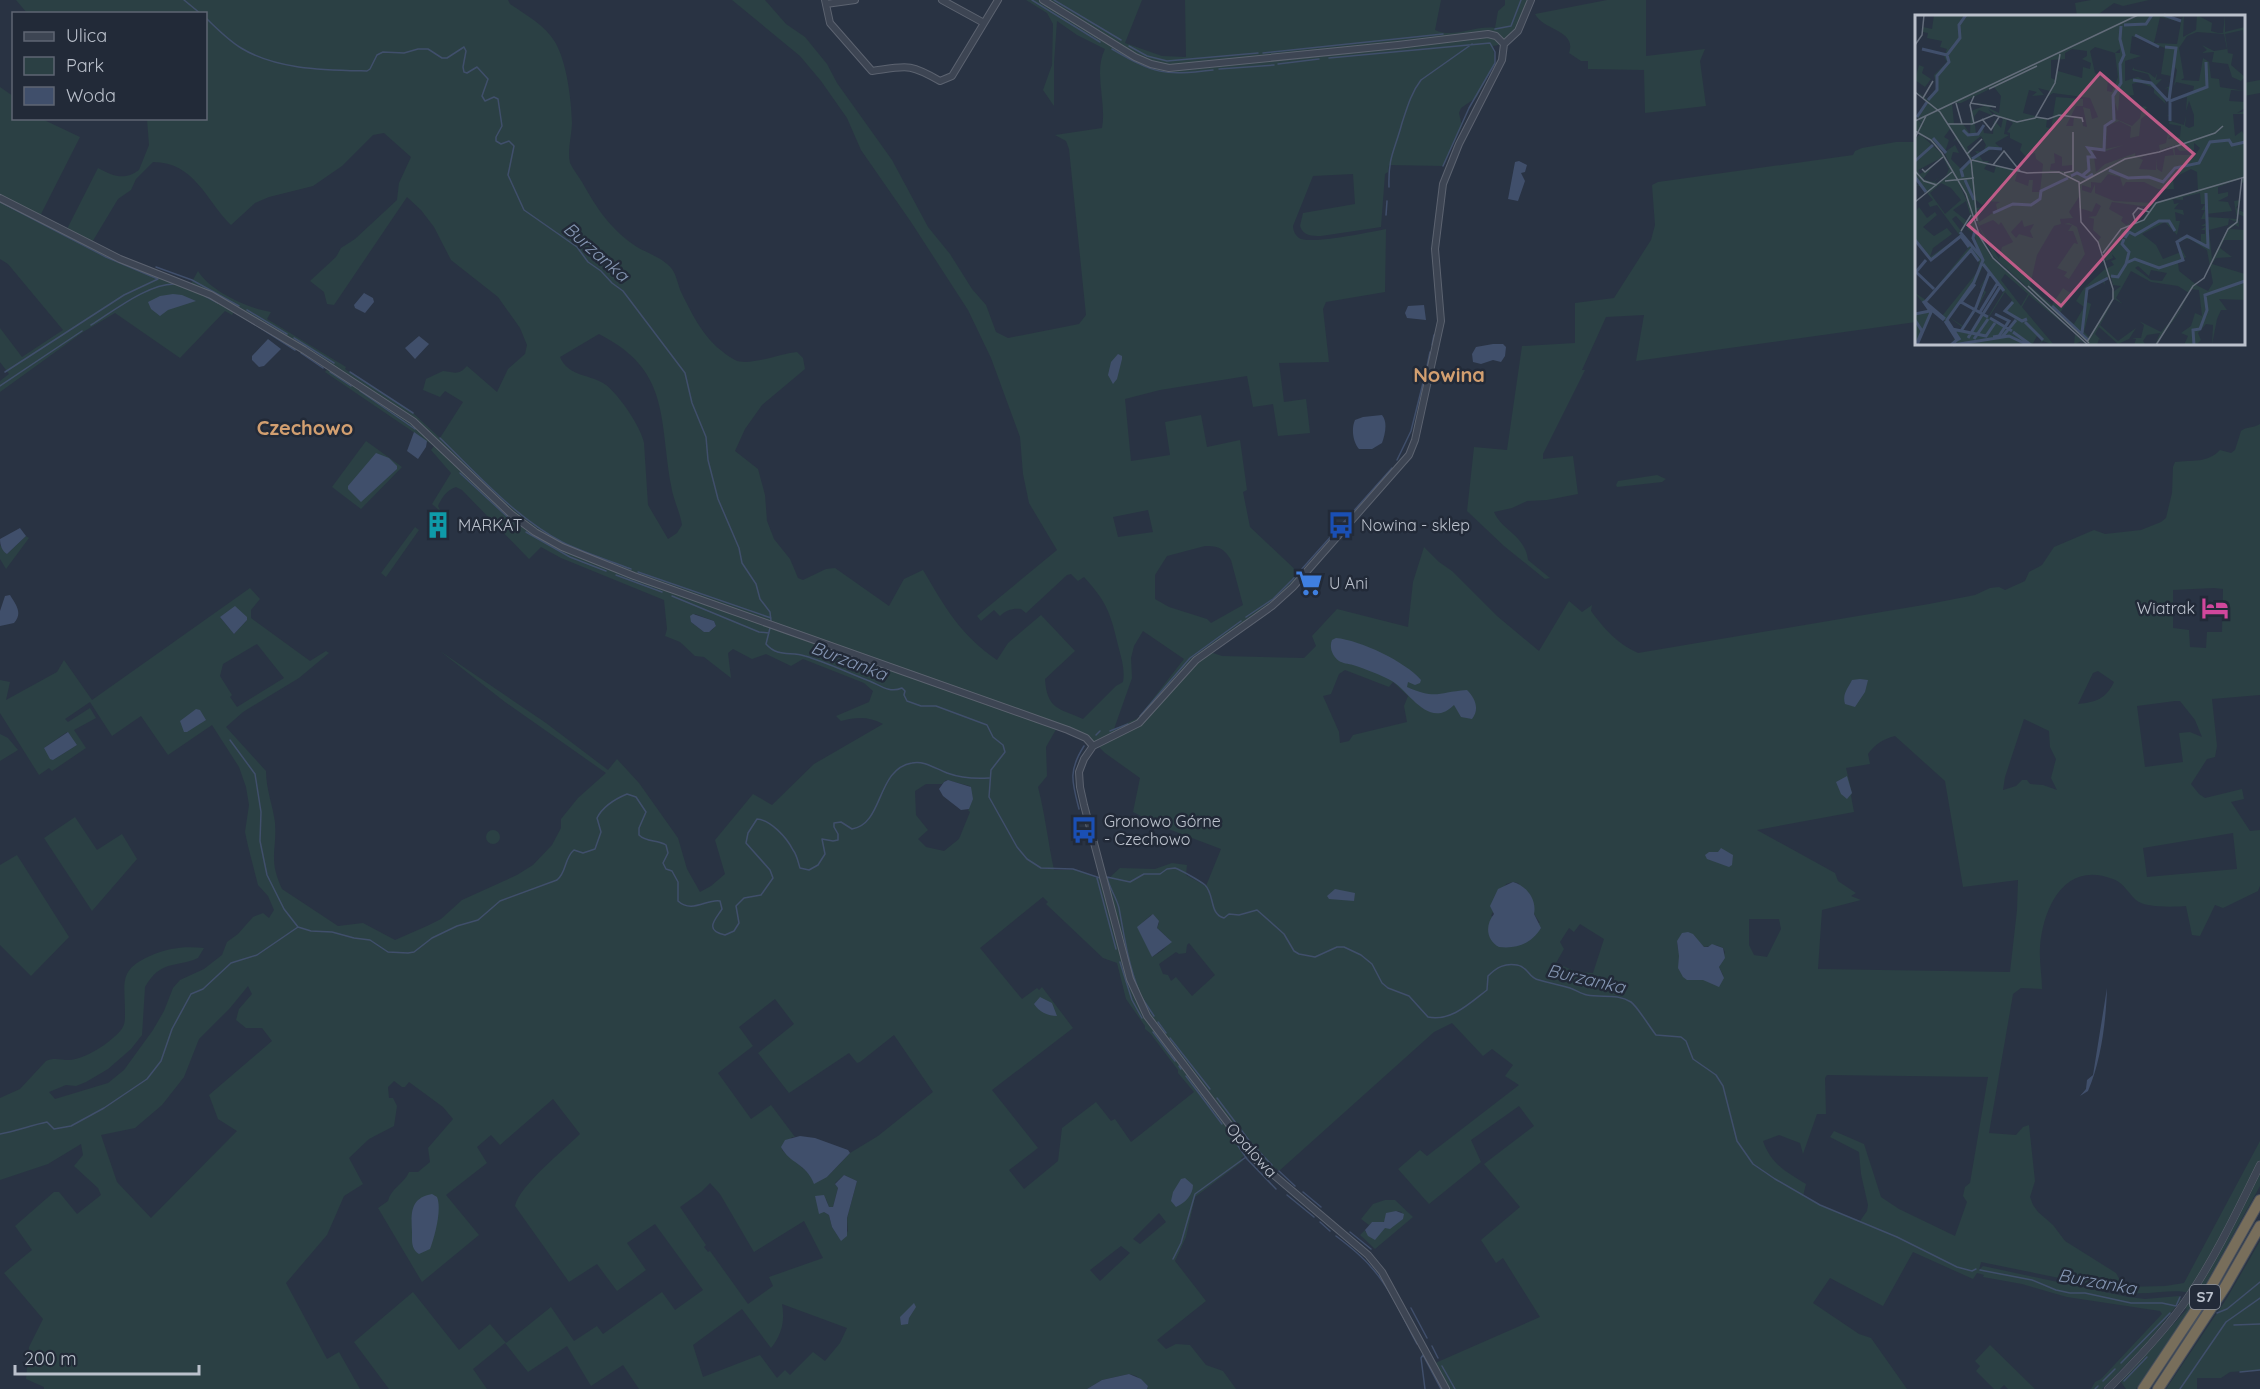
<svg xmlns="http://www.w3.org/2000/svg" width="2260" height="1389" viewBox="0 0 2260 1389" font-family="Quicksand,sans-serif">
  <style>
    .green { fill: #2b4044; fill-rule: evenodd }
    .water { fill: #404f6b }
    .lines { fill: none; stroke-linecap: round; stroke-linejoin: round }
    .stream { stroke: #404f6b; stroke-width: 1.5 }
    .minor-casing { stroke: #5c6370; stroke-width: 8 }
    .tertiary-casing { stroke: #5c6370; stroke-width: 8 }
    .motorway-casing { stroke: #48505d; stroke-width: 12 }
    .minor { stroke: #3d4553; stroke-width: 6 }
    .tertiary { stroke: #3d4553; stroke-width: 7 }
    .motorway { stroke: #786e5b; stroke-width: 10 }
    .labels { text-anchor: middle; stroke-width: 5; stroke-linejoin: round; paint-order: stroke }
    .shield { fill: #222a38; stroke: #8d94a0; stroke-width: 1.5 }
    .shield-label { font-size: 15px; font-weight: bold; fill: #bbc1cc }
    .poi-label { font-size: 16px; fill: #bbc1cc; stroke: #222a38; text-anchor: start }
    .street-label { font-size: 16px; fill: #bbc1cc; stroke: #222a38 }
    .water-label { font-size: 18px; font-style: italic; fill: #8495b2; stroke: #222a38 }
    .quarter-label { font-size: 20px; font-weight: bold; fill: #d29f70; stroke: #222a38 }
    .inset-river { fill: none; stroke: #404f6b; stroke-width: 3 }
    .inset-road { fill: none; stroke: #636c7a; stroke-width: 1.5 }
    .view { fill: #bf5c88; fill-opacity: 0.15; stroke: #bf5c88; stroke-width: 3 }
    .inset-edge { fill: none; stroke: #bbc1cc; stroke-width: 3 }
  </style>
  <rect width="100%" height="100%" fill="#293343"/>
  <path class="green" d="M16,0h492l2,4c16,11 35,21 45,38 12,21 16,56 17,80 0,12 -5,29 -2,41 3,6 8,13 12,19 15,27 29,48 55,65 12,7 26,11 35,22 5,7 6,17 10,25 14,28 25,50 53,66 14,7 47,-7 62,-8l6,6 2,11 -43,36 -17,24 -10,22 23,18 7,26 2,26 7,18 16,20 8,19 5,2 23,-11 9,-1 54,38 15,-27 19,-9c22,37 37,65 74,90l11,-17 33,-28 34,36 -30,28c2,30 13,29 38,40l33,-33 7,-4c2,-11 -1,-22 -4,-33 -8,-34 -11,-46 -35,-72l-6,4 -7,-7 -4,1 -41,38 -5,-4c-8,-1 -15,1 -21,7l-6,-6 -13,11 -4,-5 80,-66 -28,-47 -6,-29 -3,-37 -29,-79 -23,-48 -57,-88 -50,-72 -14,-32 -26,-37 -21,-25 -68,-56h33l21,24 19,13 22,27 10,19 55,77 36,67 22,27 22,35 14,16 10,27 12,6 71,-14 7,-9 -17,-166 -3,-8 -11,-6 47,-7c5,-26 -9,-55 3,-79l-28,-14 -20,-14 -3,42v43l-11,-16 9,-25 1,-41 -6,-11 -21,-13h116l-17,43 37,13 24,1 -1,-57h256l-6,30c19,9 40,-5 60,-2l3,-17 7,-6v-5h26c-8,19 -15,42 -38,46l2,17 -18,34 -16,11 -2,5 3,13 -19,40 -54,-1 -1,7 -3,2 -4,53 -60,9c-9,0 -18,0 -21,-10l3,-13 52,-9 -2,-30 -40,2 -20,50c0,4 2,9 6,12 10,7 72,-6 87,-9l-1,63 -59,10 -3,7 6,53 -50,1 5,39 22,-3 4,34 -32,3 -5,-32 -20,3 -6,-31 -87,14 -35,9 6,62 39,-6 -5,-33 36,-7 6,32 33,-7 7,50 -4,2 7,35 53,50 -15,15 -78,60 12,4 82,2 12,-12 -4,-10 25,-27 71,18 5,-45 11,-35 15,15 13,9 45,45 42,35 30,-50 13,11 10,-7 -1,6c12,17 28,34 47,42l291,-49 46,-9 15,-7 9,-1 6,3 20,-9 4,-9 13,-7 12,-18 40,-17 11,4 36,-4 20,-8 5,-4 6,-25 1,-26 2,-5c17,-2 33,1 45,-12l11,3 4,-3 6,-19c6,-5 11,-2 19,-7v271l-48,4 5,47 -2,11 -8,2 -16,25 8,10 6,4 37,-9 2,10 -13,3 19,29 10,-1v56l-2,5 -35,17 -8,-3 -15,31 -8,-1 -6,-29c-11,1 -42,2 -50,-6 -8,-7 -12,-17 -23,-21 -48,-19 -70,28 -73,68 -1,15 2,28 2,42l-21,-1 -8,6 -24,139 27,2 7,-8 6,-2 6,56 -5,16 3,8 5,7 15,13 12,16 51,32 8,14 41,-1 19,-3 76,-142v45l-57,103 -67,100h-10l-5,-7 66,-73 -6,-2 9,-14c-15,-5 -40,2 -57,0l-152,-31 -2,8 4,-4 145,31 17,2 34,-3 2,4 -34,43 -45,46h-11l4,-7 6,-3 61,-65 -2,-3 -93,-14 -45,-13 -39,-7 1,-2 -7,-2 -4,6 -60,-27 -30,54 -53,-28 -17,25 46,31 12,4 36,51h-461l-13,-25 107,-47 -37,-59 -7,5 -15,-23 39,-33 -36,-43 50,-38 -15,-20 -48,34 10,22 -52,42 -31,-35 22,-19 7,6 92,-71 -14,-9 8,-11 -21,-16 -9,7 -31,-33 -18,9 -155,139 -3,-3 -5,6 -21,-22 -9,6 2,3 -48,36 -9,40 -11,24 31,40 -49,39 9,9 10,-5 14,1 16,20 17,6 13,18h-89l1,-3 -12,-10 -7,-2 -27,6 -15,9h-448l-16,-24 -32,21 -24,-40 -39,26 -23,-29 -32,26 14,20h-98l-35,-47 59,-50 46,58 31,-26 16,19 45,-36 23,34 23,-15 6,8 59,-42 13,18 28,-20 -48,-66 -28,19 19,27 -29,21 -20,-27 -28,18 -54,-76c4,-20 49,-56 65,-72l-27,-35 -53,46 -9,-10 -14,12 10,16 -41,32 33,40 -57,47 -44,-74 10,-7c3,-13 16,-17 21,-29h9l12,-10 -2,-14 25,-29 -10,-12 -34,-25 -4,5h-3l-8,-6 -6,6 1,11h4l4,8 -3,20 -25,13 -20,19 14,26 -19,12 -17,39 -41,48 41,76 12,-7 21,37h-316v-2l-18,-8 3,-32 14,-28 -39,-46 28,-23 -17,-24 39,-34h5l18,22 24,-19 -3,-7 -24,-22 9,-11 -2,-11 -33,20 -48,16v-82l20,-9 26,-28c8,-4 15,-1 23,-1 17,-1 41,-17 52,-30 4,-5 4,-10 4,-17 0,-30 -7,-43 25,-57 18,-8 34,-10 54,-8l-6,10c-22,10 -37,1 -53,29l-3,48 -11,14 -23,20 -22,13 -10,4 -10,-1 -17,7 6,7 53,-16 16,-13 29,-40 11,-19 9,-23 7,-8 24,-11 18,-14 5,-13 11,-8 15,-17 10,-4 6,5 5,-8 -6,-14 -10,-11 -10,-39 -3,-14 4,-27 -3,-18 -7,-20 -27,-42 -44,30 -27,-39 -29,20 -22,-34 -25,17 3,3 22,-14 6,10 -22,12 12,18 -34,23 -3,-3 -10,7 -39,-62v-33l10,2 -4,18 51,-28 7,-12 28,40 158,-112 10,11 -9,11v8l59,43 16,-10 3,2 -30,25 -56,34 -17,15 40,44c0,19 7,34 9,52 2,28 -7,36 7,66l56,37 25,-3 32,17 32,-14 14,-7 21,-19 55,-25 16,-10 19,-20 9,-17v-9l17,-21 28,-25 -101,-71 -65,-51 106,72 62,47 9,-11 22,24 39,55 9,31 13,23 11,-6 14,-12 -10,-34 38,-46 19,11 42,-41 69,-40c-14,-8 -27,-7 -42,-3l-5,-5 33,-14 4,-11 -9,-8 -61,-24 -12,7 -25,-12 -14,5 -19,-10 -5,4 3,25 -27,-21 -9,-1 -15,-14 -15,-6 2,-7 -3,-29 -103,-42 -20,-11 -12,12 -67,-69 -6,-3c-9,3 -14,10 -18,19l3,6 -9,-8 19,-31 -20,-23 3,-4 -109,-74 5,-6 -94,-57 -4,6 -7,-4 -45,47 -65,-45 -32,19 -83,60v-11l9,-7 -9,-12v-34l22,29 41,-27 -55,-66 -8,-5v-172l13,9 1,22 28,1 38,18 -41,81 27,13 32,-63c15,8 26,13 41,2l10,-25 -2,-26 59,-1v-104l-179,-1zM384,133l27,24 -12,26 -2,17 -42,39 -14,9 -5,9 -26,24 14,11 3,12 7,1 73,-108 14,13 13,17 17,33 47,37 22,31 7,17 -2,9 -17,15 -11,23 -30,-26c-9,10 -12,6 -24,5l-17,8 -3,11 17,7 5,-6 18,11 -23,36 -27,-25 -68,-44 1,-2 -79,-48 4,-7c-22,-3 -61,-21 -73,-41l-8,14 -99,-41 27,-45 13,-9 5,-11 17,-17c42,0 54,40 78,63l24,-22 14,-6 44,-11 29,-20 31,-31zM599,334c71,36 60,83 72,151 2,14 9,27 11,40l-5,8 -9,6 -20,-34 -4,-62c-3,-16 -25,-48 -38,-58 -15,-11 -38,-8 -46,-28zM1148,510l5,22 -35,5 -5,-20zM1205,546c13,0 19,2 26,14l12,45 -32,18 -4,-4 -38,-12 -14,-8v-24l12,-19zM2214,588l9,1 -1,43h-15l-1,16 -16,-1 -1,-17 -16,-2v-38zM695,614l19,7 2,5 -4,4 -8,2 -13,-10zM220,617l27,3 -13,14zM1143,631l41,28 -46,59 -24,11 18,-51 -1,-20 3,-12zM257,644l27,34 -47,29 -7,-10 2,-2 -12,-19 3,-12zM1345,670l44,17 4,-5 15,14 -4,10 3,16 -54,13 -4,6 -9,2 -1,-11 -16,-36 8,-2 8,-20zM2098,671l16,11c-8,17 -18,20 -36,22l15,-31zM2175,701h5l15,19 7,17 -12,-5 -11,1 4,29 -38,5 -8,-61zM2024,719l25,12 1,16 6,12 -5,19 6,12 -14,-5 -13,-1 -3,-4h-5l-6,6 -13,4 2,-13zM1058,726l39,19 8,8 35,25 -7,34 30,15 58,22 -15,37 -20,-11 1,-10 -15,-2 -17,6 -35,-1 -11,10h-12l-21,-8h-22c-6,-28 -9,-56 -16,-83l9,-11 -1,-29zM67,732l10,13 -24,15 -9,-12zM1895,736l50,45 18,106 55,-7 -1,30 -7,62 -192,-3 4,-59 39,-10 -10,-4 5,-3 -18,-12 -3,-8 -78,-43 97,-18 -3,-16 1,-3 -6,-25 24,-4 -2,-10c7,-10 15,-15 27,-18zM946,780l24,6 -1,23 -1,1 2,2 -11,27 -15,12 -18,-4 -8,-8 10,-9 -12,-15 -1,-24 11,-7h16zM2233,833l4,36 -90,8 -4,-29zM1513,882l5,1 16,23v8l6,9 -49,-7 15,-32zM1043,897l5,5 -2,2 57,54 14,5 9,36 19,27v3l5,4 28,37v3l16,19 -63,50 -16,-23 -4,2 -15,-19 -34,26 -4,33 -34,28 -15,-19 29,-22 -46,-58 81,-62 -31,-41 -3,3 -2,-2 -15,11 -42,-51zM1151,915l8,8 -2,5 14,13 -8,9 -11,7 -10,-34zM1749,919h30l2,10 -14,28 -13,-2 -5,-10zM1580,924l24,15 -11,34 -16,-1 -21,-9 8,-14 -4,-7 9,-14 5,4zM1695,938l9,9 12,-2 7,3 2,4 -6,15 4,8 -4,11c-19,-5 -42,-24 -42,-45zM1189,943l26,32 -23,21 -16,-19 -5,4 -3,-6 -5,-1 -4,-10 17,-12 3,2 7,-1 1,-8zM248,986l4,8 -13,15 -3,11 10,8h16l10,13 -63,54 9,24 19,12 -86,87 -34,-36 -16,-47 34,-7 27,-23 22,-28 15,-38 31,-31zM775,999l19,25 -36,29 31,40 60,-40 8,10 3,-1 34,-27 39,57 -55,44 -28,17 -23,24 -16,-2 -29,-25 10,-13h3l-24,-32 -20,14 -33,-46 35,-27 -14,-19zM1827,1075l161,2 -18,106 -5,4 -2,9 4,6 -12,34 -56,-27 -18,-12 -17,-53 -30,-13 -4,6 29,15 2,22 7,31 -1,6 -7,10 -40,-16 -17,-9 3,-12c-20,-12 -35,-20 -43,-43l16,-6 21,8 3,11 14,-40h9l-1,-36zM844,1175l13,6 -10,37 1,13 -7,9 -9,-13 -3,-12 -5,-3 2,-13 3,8h4l5,-19 -3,-5zM710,1183l10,11 34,58 50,-31 19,37 -54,19 4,9 -25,18 -38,-53 -2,1 -4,-5 2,-2 -26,-38 21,-15zM1159,1213l7,9 -26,22 -7,-5zM1121,1246l9,7 -30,28 -10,-11zM782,1304l65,24 -7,15 -15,18 -12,-9 -23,23 -5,-5 -8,8 -17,-23 -57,22 -10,-32 49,-36 29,39c11,-14 14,-27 11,-44z
    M1607,0h39v56l59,-7 -5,12 6,45 -61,7 -1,-43 -56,-1v-8h-7l-12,-8c8,-23 -25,-22 -34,-39z
    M2091,0h58l-26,6 -9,-3 -18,13h-19l-2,-13z
    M2260,80v13l-16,3v-13z
    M1896,142h20v180l-280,39 8,-46 -38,2 -24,53h3l-42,84v5l30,-3 5,38 -31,6 -20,1 -15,7 -18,4c8,19 31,23 34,48l22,18 -5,1 -41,-33 -37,-35 7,-64 33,3 15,-104 53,-3v-40l39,-5 37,-58 4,-15 -3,-40 6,-3 36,-5 159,-22 2,-4 7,-3z
    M366,441l36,26 -41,42 -29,-22z
    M1657,475l9,4 -4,3 -45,5 -1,-2 2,-4z
    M415,527l4,3 -33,47 -5,-4z
    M26,536l3,2 -23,31 -6,-10v-14l7,9z
    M0,734l8,4 10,12 -18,11z
    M75,817l22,33 25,-16 15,25 -45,52 -48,-73z
    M486 837a7 7 0 1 1 14 0a7 7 0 1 1-14 0Z
    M17,855l52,82 -38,39 -31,-31v-80z
    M1385,1200h10l18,17 -38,32 -15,-14 5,-5v2l18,-3 19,-17 -6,-1 -11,6 1,3 -4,3 -10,-1 -3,3 -8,-6 12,-15z
    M2260,1241v129l-30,2 -9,6h-24v11h-31l61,-91z
    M1990,1345l45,44h-27l-4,-4 -4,4h-6l-18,-18 4,-5 -5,-5z"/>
  <path class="water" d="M1519,161l8,4 -2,7 -4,1 4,8 -7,20 -10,-2 7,-37z
    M364,293l9,5 1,4 -9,11 -10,-5 -1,-3z
    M173,294l9,1 14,6 -28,9 -8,6 -9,-7 -3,-7 12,-6z
    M1424,305l2,15 -19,-2 -2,-5 3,-7z
    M419,336l10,8 -14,15 -10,-11z
    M268,339l13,10 -17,17 -5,1 -7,-7v-4z
    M1493,344h10l3,3 -1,9 -4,6 -8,-2 -12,4 -8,-2 -1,-8 4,-7z
    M1118,354l4,2v3l-5,20 -4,5 -5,-9 3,-13z
    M1382,415c6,7 3,20 0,28l-10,6h-13c-6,-7 -8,-20 -4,-29l8,-3z
    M414,432l13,9 -1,6 -8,12 -11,-8z
    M376,453l13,5 8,8v3l-36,33 -13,-13v-3z
    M20,528l6,8 -19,18c-5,-3 -7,-9 -7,-15z
    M10,595c6,10 13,18 4,28l-14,3v-15l5,-15z
    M235,606l12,11v3l-13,14 -14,-17z
    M693,614l21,7 2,5 -7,6h-5l-13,-10 -1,-6z
    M1336,638c24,2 70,24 85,42l-1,3 -5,2 -7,-3 -1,5c30,13 31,5 60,3 8,8 13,19 5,29l-11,-2 -7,-12c-25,25 -44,-13 -62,-24 -11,-6 -27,-12 -39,-16 -4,-1 -11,-2 -14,-4 -7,-5 -10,-14 -7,-21z
    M1860,679l8,1 -3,12 -10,15 -10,-3c-3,-10 3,-16 7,-24z
    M196,709l4,1 6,10 -19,12h-3l-4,-11z
    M68,732l9,13 -24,15 -3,-1 -6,-11z
    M1847,776l5,17 -5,6 -6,-5 -5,-12z
    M948,780l23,7 2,12 -4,10 -8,1 -18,-14 -4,-7 5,-7z
    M1721,848l12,7 -1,10 -3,2 -22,-8 -2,-4 4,-3h9z
    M1513,882c14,4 24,18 21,32l7,14c-10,16 -24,21 -42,19 -13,-7 -14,-22 -5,-33l-4,-8 8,-17z
    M1335,889l20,4 -1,8 -25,-2 -2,-3z
    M1153,914l6,7 -2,7 15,14 -20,15 -15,-30z
    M1688,932l5,2 11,13h4l4,-3 11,4 2,10 -6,9 5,11 -5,9 -16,-7h-16l-4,-3 -5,-9 1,-12 -2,-15 5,-8z
    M2107,988c-1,34 -6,73 -19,103l-8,5 6,-7 1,-9 6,-5z
    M1040,997l12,6 5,13c-9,0 -18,-4 -23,-12z
    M800,1136l15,2 33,12 2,3 -23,24 -13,7c-8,-21 -24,-20 -33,-37l4,-7z
    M844,1175l13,6 -10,37v18l-6,5 -9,-14 -3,-12 -5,-3 -5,2 -4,-18 9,-1 5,12h4l5,-19 -3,-4z
    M1185,1178l8,7c0,10 -8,18 -17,22l-5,-6 2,-9 8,-13z
    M432,1194l5,3c5,12 -2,39 -7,52l-11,5c-8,-5 -7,-13 -7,-22 -1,-19 -2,-34 20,-38z
    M1396,1211l8,3 -1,5 -13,10 -5,-1 -10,12 -7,-4 -3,-6 7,-8h12l2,-9z
    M914,1303l2,4 -7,11 -1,6 -7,1 -1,-8z
    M1129,1374l12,5 7,7 -1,3h-60l15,-9z"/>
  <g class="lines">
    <path class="stream" d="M184,0l17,14
      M1032,0l68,42
      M1054,0l67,40
      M206,18c11,11 22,22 35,30 36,22 84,22 126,23l3,-2 7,-14 6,-3 21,1 14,-4h10l14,9h5l17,-11 2,4 -3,16 1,5 3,1 10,-6 11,12 -6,17 3,5 9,-4 4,2 4,27 -6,11v4l5,3 8,-3 5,5 -6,29 16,35 53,37 11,15 13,9 11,12 11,8 62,82 7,30 14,34 2,23 10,39 21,49 3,15 14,21 4,15 10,13 1,9
      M1495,29l16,-3 10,-26
      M1129,46l18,10 20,5 91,-8
      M1112,49c43,25 51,27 101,21
      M1263,53l180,-19
      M1329,58l161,-15 5,9v11l-26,45 -26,58
      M1278,64l41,-5
      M1219,69l55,-4
      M1389,187c-1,-31 6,-37 13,-64 5,-15 9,-30 19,-43l51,-36
      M0,202l106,55 52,22
      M1386,215l1,-14
      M156,267l36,13 47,26
      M205,296l13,7
      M247,310l40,24
      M243,317l52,33
      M91,325c21,-13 59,-43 85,-41
      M294,338l40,25
      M1432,345l2,-10
      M301,353l22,15
      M1426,371l4,-19
      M5,372l119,-77 34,-16
      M330,372l21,14
      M350,372l63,41
      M0,386l82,-55
      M360,391l55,38
      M440,438c38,37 75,79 122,104 22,11 46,18 69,27
      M1397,460l14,-29 13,-52
      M460,473l53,49
      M526,532l44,25 36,14
      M638,572l133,46
      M616,575l46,17
      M672,596l87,36 10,1
      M1246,617l27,-18 19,-19 100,-112
      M770,628l-4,16c12,14 25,7 39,12 21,6 41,16 62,24 12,4 21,14 35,8l3,3 -1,4 3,6 14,5h15l51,19 6,12 10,8 2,7 -14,18 -2,27 28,50 10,12 14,9 32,1 27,9
      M1140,716l50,-58 51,-37
      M1110,731l18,-7
      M1096,735l4,-4
      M230,740l25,34 6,38 -1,29 7,34 17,34 14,18
      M1079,809c-7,-27 -11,-38 5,-63
      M1097,878l19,71
      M1120,962l12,38 10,18
      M1139,991c-11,-27 -15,-56 -20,-83 -3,-12 -10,-20 -12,-31l23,5 14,-8h16l7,-5 8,-1c6,2 25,13 30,17 10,10 4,29 19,33l5,-4 10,1 18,-5 27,24 10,17 5,3 16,3 22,-10h7l17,8 11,9 10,19 6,5 21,8 19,21c23,5 42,-14 59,-27l1,-14c9,-9 17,-13 29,-11 12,2 11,13 22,15 10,3 21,5 31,8 6,2 11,6 17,7 15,3 30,-2 44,7 6,4 20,27 25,33l25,2 5,4 7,18 23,16 7,11 14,55 16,23 22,15 45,26 77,32 60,30 15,4 4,-2
      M1142,998l12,18
      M1158,1022l8,11
      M1153,1032l22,29
      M1170,1038l40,51
      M1179,1066l2,3
      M1186,1076l36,48
      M1217,1098l34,45 21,22
      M1228,1131l19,28 29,30
      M0,1134c16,-3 32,-9 47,-12l7,7 17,-3 33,-18 43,-29 14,-18 11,-32 19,-35 12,-5 28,-26 26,-8 41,-28 13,4 21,1 22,6 16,2 18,12 20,1 6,-1 18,-14 25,-12 21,-6 22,-19 57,-21c10,-8 7,-22 17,-30l9,3 12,-4 6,-17 -4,-14c6,-12 18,-19 30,-24l9,3 10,15 -7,16v7c8,8 18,4 27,10l2,8 -5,10 3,6 6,2 6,11v19c14,13 30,-3 42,0l2,8c-6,10 -19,21 3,26l9,-4 5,-8 -3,-17 8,-8 17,-3 12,-17 -3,-8 -24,-27 2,-10 9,-14c14,1 30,19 36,31 4,5 5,12 7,18l9,2 9,-5 7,-11 -3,-15 11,2 5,-1v-6l-4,-7v-4l7,-1 11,7c32,-5 24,-60 60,-66 12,-3 24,6 35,10 14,5 27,6 42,5
      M1279,1171l16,15
      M1303,1192l18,15
      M1287,1195l27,22
      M1320,1222l10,9
      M1350,1232l21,17
      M1336,1236c12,9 25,19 35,31 20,22 32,51 46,77
      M1173,1259l8,-16 14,-49 51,-37
      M1980,1270l52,10 24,10 14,3h15l46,10h31l14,3 4,-9
      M1411,1308l16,30
      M2217,1313l10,-4 33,-27
      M2234,1325l26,-1
      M1432,1346l6,12
      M1423,1355l18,34
      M1423,1355l-2,3 4,31
      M2121,1363l49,-50
      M1442,1366l13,23
      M2240,1372l20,-2
      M2103,1381l12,-12
      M2124,1381l23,-24
      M2095,1389l3,-3
      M2180,1389l46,-67 34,-24"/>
    <defs>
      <path id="minor" d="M825,0l5,23 42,48c35,-5 37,-8 68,10l12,-5 46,-76
        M942,0l42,23
        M1043,0l92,57 16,7 18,4 229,-23 90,-11 8,2 8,8 -2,16 -43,84 -16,40 -8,65 6,72 -26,119 -6,15 -116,132 -21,19 -76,54 -57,63 -46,23 -9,13 -5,13 1,15 4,18 46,174 17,37 109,144 112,95 14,17 64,117
        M826,4l29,-4
        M1504,44l14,-13 13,-31
        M0,198l120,61 91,36 93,55 109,71 98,93 24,18 27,15 72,29 434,154 18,8 7,8"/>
      <path id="tertiary" d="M2108,1389c26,-26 52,-53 74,-83 29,-40 56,-96 78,-141"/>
      <path id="motorway" d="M2143,1389l68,-102 49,-87
        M2158,1389l67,-102 35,-61"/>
    </defs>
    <use href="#minor" class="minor-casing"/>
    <use href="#tertiary" class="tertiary-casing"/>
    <use href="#motorway" class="motorway-casing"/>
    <use href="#minor" class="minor"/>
    <use href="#tertiary" class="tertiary"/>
    <use href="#motorway" class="motorway"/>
  </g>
  <defs>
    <symbol id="building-bare" viewBox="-9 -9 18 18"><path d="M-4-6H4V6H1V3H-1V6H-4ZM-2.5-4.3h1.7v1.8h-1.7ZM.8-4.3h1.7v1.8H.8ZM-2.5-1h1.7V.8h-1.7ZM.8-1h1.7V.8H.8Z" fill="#0f9aa8" stroke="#222a38" stroke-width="2.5" paint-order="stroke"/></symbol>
    <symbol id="bus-bare" viewBox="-9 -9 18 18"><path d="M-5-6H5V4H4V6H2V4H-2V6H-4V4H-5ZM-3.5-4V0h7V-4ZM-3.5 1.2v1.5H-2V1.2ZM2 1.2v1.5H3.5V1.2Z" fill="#1a4fb4" stroke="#222a38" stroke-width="2.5" paint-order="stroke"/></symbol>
    <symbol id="supermarket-bare" viewBox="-9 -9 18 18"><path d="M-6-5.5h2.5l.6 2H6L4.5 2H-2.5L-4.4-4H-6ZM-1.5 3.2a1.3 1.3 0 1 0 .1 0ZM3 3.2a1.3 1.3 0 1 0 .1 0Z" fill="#3f7fe0" stroke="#222a38" stroke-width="2.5" paint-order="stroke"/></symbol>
    <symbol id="hotel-bare" viewBox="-9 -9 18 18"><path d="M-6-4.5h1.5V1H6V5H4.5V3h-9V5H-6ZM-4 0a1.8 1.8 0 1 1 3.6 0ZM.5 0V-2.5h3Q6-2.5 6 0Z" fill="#d1479c" stroke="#222a38" stroke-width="2.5" paint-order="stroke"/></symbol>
  </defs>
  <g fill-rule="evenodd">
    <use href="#building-bare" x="419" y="506" width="38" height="38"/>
    <use href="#bus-bare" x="1322" y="506" width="38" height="38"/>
    <use href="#supermarket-bare" x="1290" y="564" width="38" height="38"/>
    <use href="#hotel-bare" x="2196" y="589" width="38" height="38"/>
    <use href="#bus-bare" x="1065" y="811" width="38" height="38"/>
  </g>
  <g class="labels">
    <rect class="shield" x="2190" y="1285" width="30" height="24" rx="4.5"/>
    <g class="shield-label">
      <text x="2205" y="1302">S7</text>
    </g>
    <g class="poi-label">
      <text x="458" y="531">MARKAT</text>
      <text x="1361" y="531">Nowina - sklep</text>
      <text x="1329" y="589">U Ani</text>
      <text x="2195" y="614" text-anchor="end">Wiatrak</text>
      <text x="1104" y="827">Gronowo Górne<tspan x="1104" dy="18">- Czechowo</tspan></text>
    </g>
    <g class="street-label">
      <text transform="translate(1252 1150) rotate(48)" y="6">Opalowa</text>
    </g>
    <g class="water-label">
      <text transform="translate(596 252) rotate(41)" y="6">Burzanka</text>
      <text transform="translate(849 661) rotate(21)" y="6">Burzanka</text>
      <text transform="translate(1586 979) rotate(13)" y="6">Burzanka</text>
      <text transform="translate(2097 1282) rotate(10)" y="6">Burzanka</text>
    </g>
    <g class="quarter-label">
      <text x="1449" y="382">Nowina</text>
      <text x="305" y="435">Czechowo</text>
    </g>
  </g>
  <g transform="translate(1915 15)">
    <rect width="330" height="330" fill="#293343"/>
    <path d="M19,0h233l14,6 3,-6 -1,22 13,-7 1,-15 15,8 -1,8 7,2h5l2,-18v17l20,-5v16l-2,-13 -18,4 3,19 5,1 -2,11 14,12 -4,4 -9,-4 -4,-13 -16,-2 2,-10 -12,1 5,-3 -5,-5 12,6 13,-2 -3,-15 -27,-2 -10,4 -8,12 5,30 -3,2 18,1 4,-23 6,4 2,16 8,1 1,8 25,4 -14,-1 -2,11 16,1v6l-8,5 8,-2v3h-12l2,22 7,-5 3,5v46l-3,1v-5l-24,9v7l10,-2v4l-10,5 10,1 4,9 -26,3 2,3 29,2 -3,-18 7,-1 -5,8 9,2 -8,-1 8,4v4l-7,-3 1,13 -4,-2 -5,4 15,1v10h-21l-4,8 12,9 -16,1 -4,6 33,10v26l-26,-1 8,11h-6l-4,9 -5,26 1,-20 -7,-1 -8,9 3,7 -5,5h-12l4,-9 -7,-3 10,-7 4,-13 7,3 -3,-26 -8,-1 -12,24 -24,32 5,-12 -13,2 -4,6 3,4h-12l2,-6 -4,-1h9l3,-13 -5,-4 22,11 17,-19 11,-20 -11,-7 -27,-4 -20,-11 -15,27 7,6 -9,-5 -14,26 18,16 18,-13 -7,11 -11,5 -19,-17 -4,7 11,11 -7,-6 -2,6h-7l-97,-89 -49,-104 -29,-22v-13l10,10 -9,-11 11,-15 -12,-11 12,9 10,-11 -3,-13 13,-13 -3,-6 3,-7 -7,-2 2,-6 -15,-3 1,-5 -5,-1v-5l9,2zM245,2l21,5 -4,22 -23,-1zM217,21l33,12 -4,26 10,2 -1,10 -6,3 4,-1v12l-13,-14 7,-7 -6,1 1,-7 -2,5 -6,-5 -15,-4v-2l-2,3 16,4 6,12 -16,-9 -13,4v-20l16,-5 -11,-3zM180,32l20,6 5,-4v4h-5l3,24 -6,15 -5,-1 1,-11 -13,-7 -5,-22zM157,34l15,2v5l-5,3 9,4 -1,6 -7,-2 -1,11 -24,-7v-7l-3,16 -4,-2v-18l14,-1v-6zM259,51l3,4 -3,16 2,-4 18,4 -1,6 -23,9zM224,67l15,6v5l12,11 -3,-8 6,6 1,13 -4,1h4l-1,8 12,2 -1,11 -12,2 5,-6h-5l1,-6 -3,16 -7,2 1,6 -24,6 -1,-4 -2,1 -28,10 -9,8 -3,-23 13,2 18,-6 -18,4 1,-23 12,-5 12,6 -1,11 9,-2 2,-17 8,-6 -5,-1 3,-5 -4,-1 -3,12 -8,8 -16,-7 -1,-16 3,9 2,-23 6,7 8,-1 -2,-11zM79,72l7,9 -2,17 -10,-5 6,-2 -17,-3 6,3 -13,5 -1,23 -7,-10h-9l-2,-21h9zM123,73l12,3 -3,6 6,-4 37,5 8,19 -6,2 -2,-10 -7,-2 4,20 -4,-1 -1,-8 -8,-1 -1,9h-7l10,-20h7v-7l-27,-2 -5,32 -5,-2 1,-8 -24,-6 6,-23 8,2 -5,4 12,-1zM272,82l-1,14 3,-10 5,14v11l-5,2 -4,-2 1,-11 -2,10 -14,-4v-20zM73,94l15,10 -2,9 -7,-8 -1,14 -9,-1 -1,-5 -7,6 -2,-17 5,-7 15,6zM92,104l6,4 -6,9 3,1v5l12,6 -2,6 5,6 10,-3 1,6 7,5 -3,28h-8l1,-12h-4l-1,6 -13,-5 3,-10 -22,-5 -2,7 -10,-4 5,-8h-6l-4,-6 16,-7 8,2 -8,-7 14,-8 -5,-1zM35,114l6,8 -3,5 3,-3 14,20 -9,10 -10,-10 2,-7 6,1 -4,-8 -10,7 4,-12 -5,-3zM66,121l5,9 -3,7 -8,-1 3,4 -6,4 -5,-12zM279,128l6,5 -5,7h-20l-1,-10 6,6 14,-1zM257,131l2,9 -9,1 -3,16 -5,-3v-11l-1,12 -17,-1 4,-9 -4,-2zM139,138l8,4v9l11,-1 -1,7 -22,-2 1,-6 4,-1zM276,154l6,3 1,19 -44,12 -40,-2 -19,-8v-9l-4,9 -9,-3v-5l9,3v-6l10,1 7,-9 12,3 3,10 3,-5h18l14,7h16l-1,-11zM285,178l1,11h4l-4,6h4l-4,9h4l1,4 -5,3h5l-5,4h4v4h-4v7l-21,-4 -4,7 5,8 -18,7 -7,-14 -14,-11 23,-12 12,13 3,-14h-4l-1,-9 9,3 -1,-5 -9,-1 5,-6 -5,1 -1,-5 10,1v-3zM164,182v11l13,4 4,-9 5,3 -5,10 -8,1 6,2 -1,11 8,7 -3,4 8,20 7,-3 -1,-4 4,5 -5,2 3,4 -9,4 -21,19 -8,13 8,6 -10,17 -14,-11 12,-19 -9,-6 -11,17 -22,-19 7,-31 17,-29 7,-2 -1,-5 13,-1 -4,-6zM61,185l6,5 5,-4 13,1 -4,2 1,6 -18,12 -1,-12 8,-3 -10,1zM197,187l29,4h11l-10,14 -11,4 -6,-5 5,5 -4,1 -5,-4 2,-4 -14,-8zM314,204l7,3 -7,4 -17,33 -3,-29 19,-5zM78,205l6,5 2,-3 12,20 -11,5 -3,12 -20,-33zM107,205l2,7 10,-3 -4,7 3,7 -14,-4 -3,4 -5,-6zM272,222l20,13 6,33 -5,8 -10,-5 -4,3 4,-3 -19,-15 -1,-8 8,-6 -8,-14zM223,251l11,10 2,-6 16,3 -5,8 -11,-1 -16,-12zM196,262l2,8 8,1 -8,6v7l-24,38 -5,-5 7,-28 -4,-2 1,-12 14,-9 3,4 -1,-7zM4,50l5,2 -2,6 9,6 -6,8 -10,-7zM5,119l23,21 24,42 11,37 13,23 96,88 -6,-4 -7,4 1,-11 -46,-39 -7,12 32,38 -11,-4 -4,4 3,-5 -5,-4 -5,9h-81l4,-7 -11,-18 -11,-9 -15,32 7,2h-10v-31l14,-3 -14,-18 11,7 43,-53 -9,-11 -29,24 -16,-20v-28l4,-5 8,11 8,-6 2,3 -14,12 11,9 13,-8 5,6 -19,14 -3,9 30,-21 -23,-31 -7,2 -2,-4 5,-3 -11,-13 -7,-2h5l-5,-7v-39zM28,142l6,12 -3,7 -8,7 -4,-1 6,-5 -7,5 -10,-3 10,-13 -13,8 -2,-4zM26,168l10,5 10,12 -16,14 -15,-21zM51,186l6,20 -5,8 7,4 6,23 -28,-37 4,-3 8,9 3,-4 -14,-11zM55,236l9,11 -1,9 -36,45 -16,-14zM68,251l6,7 -9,14 4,6 -10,16 -13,-8 14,-17zM75,259l14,17 -16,26 -4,-3 16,-27 -17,27 -7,-4 10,-18 -5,-5zM90,259l23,20 -7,12 -20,-26zM90,277l7,8 -7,11 10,8 -6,10 -3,-2 3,-6 -3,-3 -12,-4 13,7 -3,5 -15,-9zM45,287l14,8 -11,16 -14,-9zM59,296l8,4 -11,18 -17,-4 -5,-5v-7l13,10v4zM154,208l8,4 8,27 -16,25 -5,-3 3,-4 -10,-4 17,-25 4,1 -5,-13h-5l4,-6 -8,-1z" fill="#2b4044" fill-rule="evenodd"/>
    <path class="inset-river" d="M249,0l17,6M209,10l22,-1 6,-9M220,20l24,12M250,32l11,1 -7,52M7,34l25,6M218,65l18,3 17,18M13,85l9,-10v-14l12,-14 -2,-7 13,-17 -1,-13 7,-10M2,102l10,-15M255,106v-20l37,-14 -1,-25M48,115l5,5 10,-1 6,-9M18,123l13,15M57,144l17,-11 13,1M0,146l18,-16M194,155l19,8 21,-1 14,5 12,-14 24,-5 11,-21 19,-2 3,5 13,-3M168,160l6,-5 -1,-13h6l-6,-9 16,2 1,-24 9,-6 -1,-24 8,-13 -1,-19 4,-9 -4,-16 1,-13M156,161l6,-3 10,5 6,-4M0,162l11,15M48,162l-2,-7 10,-10M50,165l9,20M78,198l20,-9 18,1 9,-6 1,-8 27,-13M45,217l22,26M210,223l4,-6 6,3 24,-14h10l6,10M0,225l16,20 30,-24 8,11M11,245l-10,12 18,17M211,248l9,-4 24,9 24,-8 -6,-18 10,-6 21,11 -2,-54M68,249l21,27M196,261l7,1 8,-13 3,-12 -7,-8 2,-5M60,269l-14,18 27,15M98,287l-8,9 17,10 5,-2M137,291l36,34M60,295l14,-37M65,297l17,-28M0,299l15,-3 -7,-10M68,299l17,-27M75,303l22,13M30,304l-20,-17 46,-52 8,11M0,305l7,11 -6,14M30,306l12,19 -6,5M110,307l18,18M37,314l34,7 9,-13M46,316l13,-20M98,317l18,13M167,318l5,-44 21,-11M78,322l6,-1 10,-15 -14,-7M87,322l14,-17M53,323l14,-23M59,324l14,-20M45,325l-13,-20 27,-38 9,-22 -10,-22 2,-8M2,330l15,-35 12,10M38,330l56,-9 19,9M279,330l-1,-15 7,-1 7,-19 -2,-15 40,-14"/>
    <path class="inset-road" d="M0,30l7,-10 2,-20M74,74l48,-23M0,77l25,20 31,48 6,61M8,83l10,-17M41,88l6,21M55,88l26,4M121,102l12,2 11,-4 23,3 1,4M67,104l9,11 8,-13M0,106l223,-106M32,109h25l22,-9 23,7 18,-4 20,-35 5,-29M59,109l-4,-19 4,-9M0,116l16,9 11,13 24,41 14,43 13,21 95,87M0,123l11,-22M52,139l15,-15M57,145l55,13 32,-1 20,10 2,40 17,20 15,47v10l-26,43M78,150l11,-14 16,20M7,154l3,3 18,-15M0,156l9,10 13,4M149,158l9,-2v-39M30,166l29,-3M164,169l46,-25 34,-7 56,-19 8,-7M0,187l37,-30M221,208l-3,-9 5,-6 11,4M46,216l10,-16M188,238l18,-24 23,-9 12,-17 89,-26M113,271l61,57M241,330l37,-59 11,-8 24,-49 9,-7 5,-45"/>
    <path class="view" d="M185,58l94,81 -133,152 -93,-81z"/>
    <rect width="330" height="330" class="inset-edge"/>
  </g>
  <rect x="12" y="12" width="195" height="108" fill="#222a38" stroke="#5f6673" stroke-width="1.5"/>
  <rect x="24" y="32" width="30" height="9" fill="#3d4553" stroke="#5f6673" stroke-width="1.5"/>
  <text x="66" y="42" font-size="18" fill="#bbc1cc">Ulica</text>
  <rect x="24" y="57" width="30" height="18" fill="#2b4044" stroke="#5f6673" stroke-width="1.5"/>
  <text x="66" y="72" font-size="18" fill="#bbc1cc">Park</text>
  <rect x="24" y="87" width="30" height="18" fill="#404f6b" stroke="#5f6673" stroke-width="1.5"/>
  <text x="66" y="102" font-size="18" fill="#bbc1cc">Woda</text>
  <path d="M15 1365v9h184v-9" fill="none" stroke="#bbc1cc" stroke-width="3"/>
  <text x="24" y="1365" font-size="18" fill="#bbc1cc" stroke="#222a38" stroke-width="4.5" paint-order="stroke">200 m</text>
</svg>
